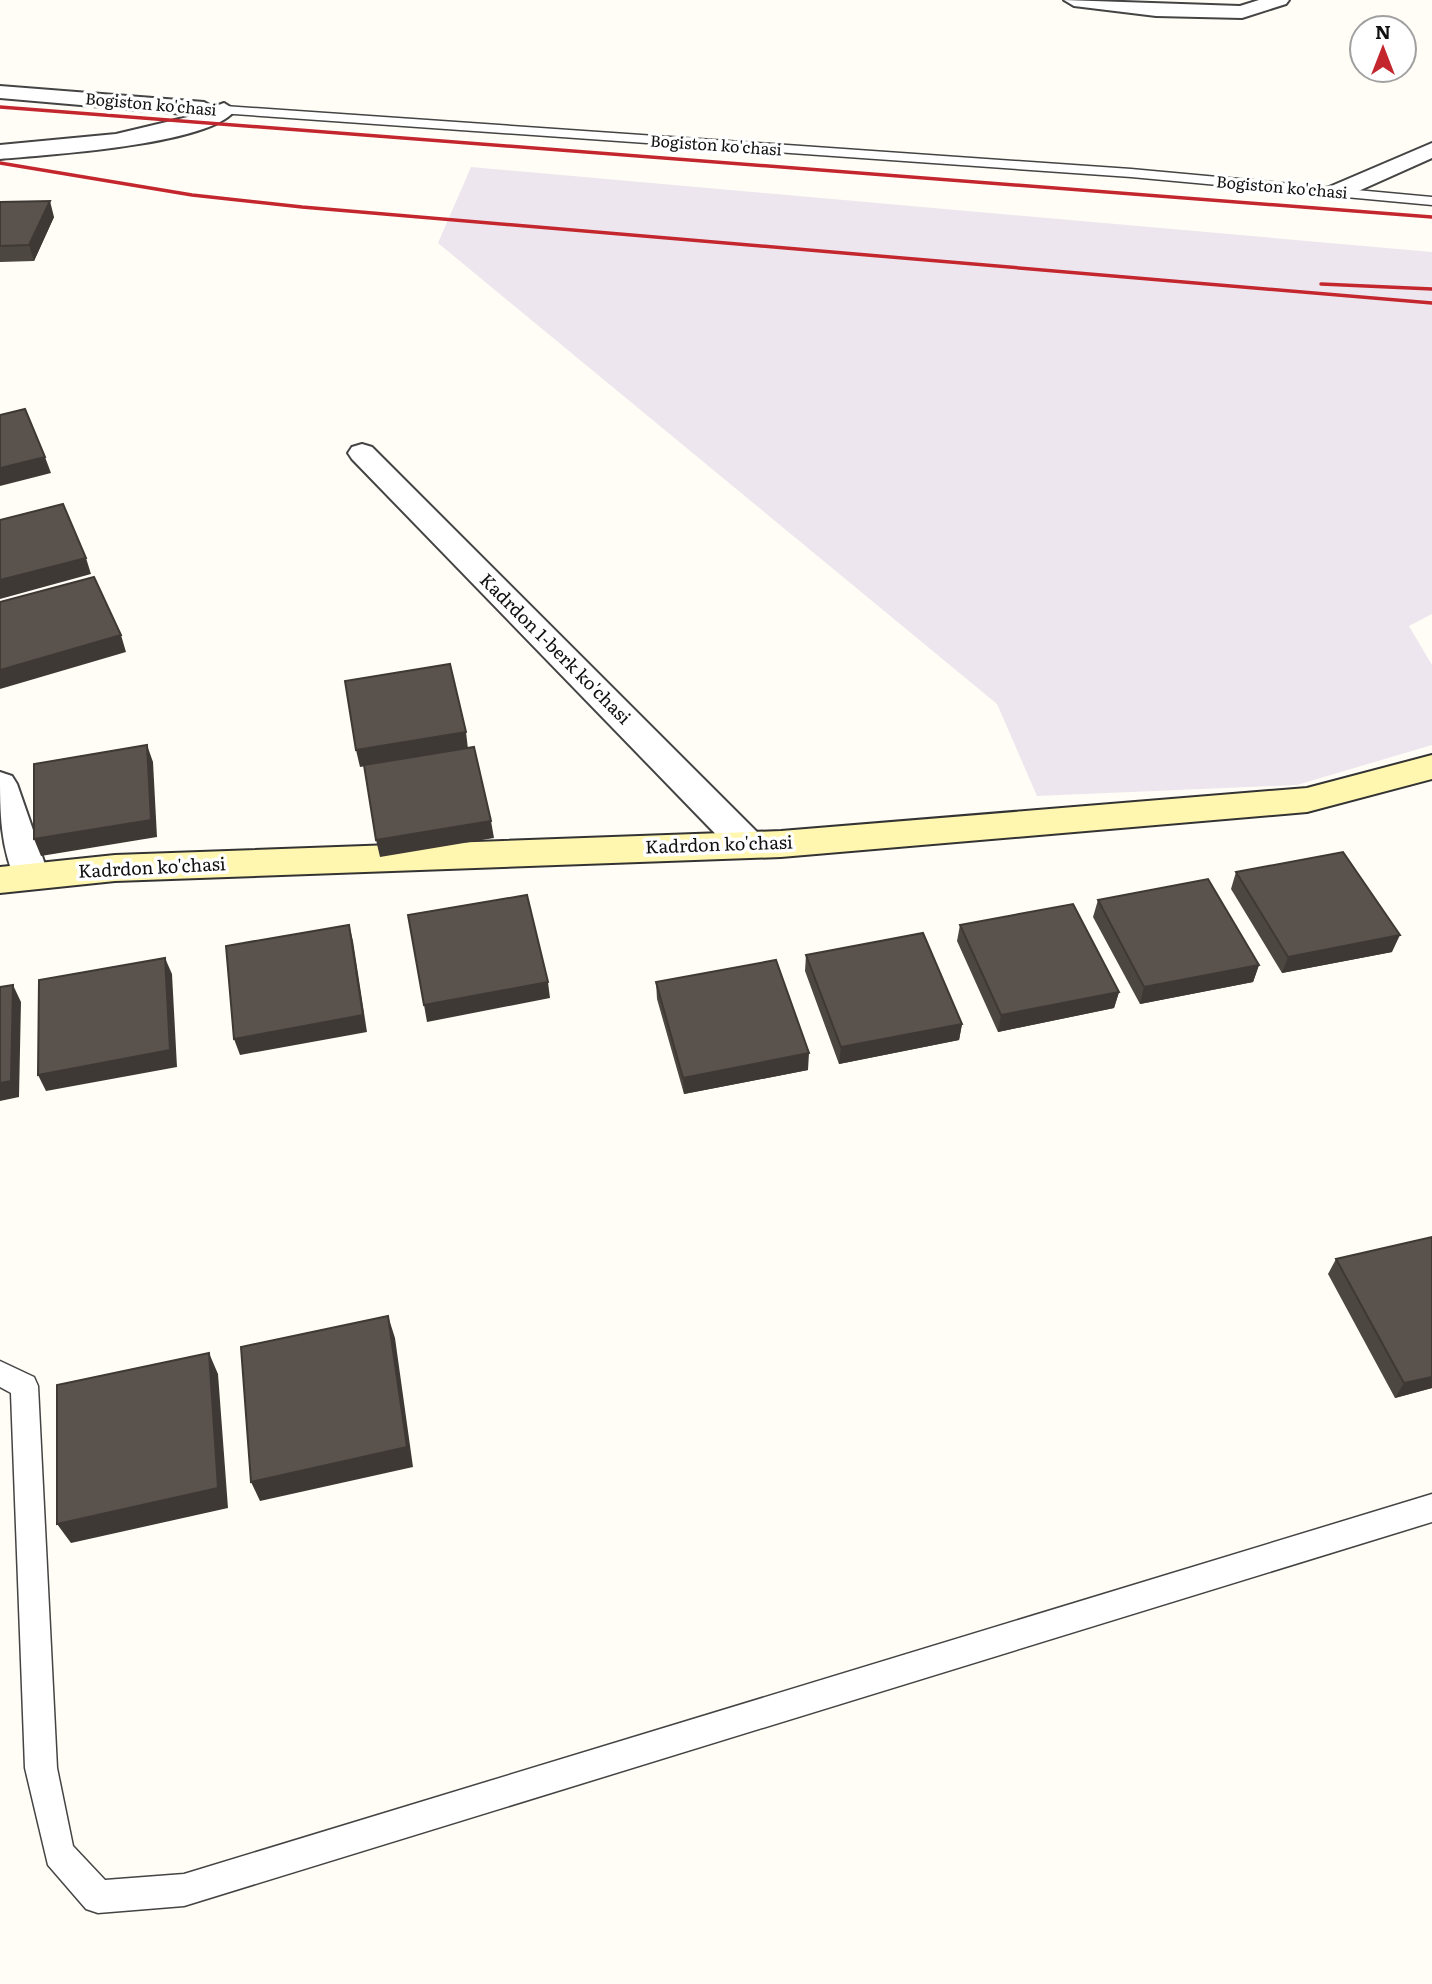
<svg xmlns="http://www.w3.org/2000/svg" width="1432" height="1984" viewBox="0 0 1432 1984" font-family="Literata,serif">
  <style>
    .industrial { fill: #eee6ef }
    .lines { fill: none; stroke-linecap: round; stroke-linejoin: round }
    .lane-casing { stroke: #444; stroke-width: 3 }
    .street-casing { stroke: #444; stroke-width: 4 }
    .secondary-casing { stroke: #333; stroke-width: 4 }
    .lane { fill: #fff; fill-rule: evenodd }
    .street { fill: #fff; fill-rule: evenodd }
    .secondary { fill: #fff6b0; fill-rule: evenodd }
    .rail { stroke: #c4262e; stroke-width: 3.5 }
    .wall { fill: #4d4742 }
    .shaded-wall { fill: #3f3936 }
    .building { fill: #5a524d; stroke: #3f3936; stroke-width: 2 }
    .labels { text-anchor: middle; stroke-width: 7; stroke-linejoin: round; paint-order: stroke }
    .far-street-label { font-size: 16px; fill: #111; stroke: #fff }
    .street-label { font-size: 18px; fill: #111; stroke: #fff }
  </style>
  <rect width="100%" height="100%" fill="#fffdf5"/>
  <path class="industrial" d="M471,167l961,85v362l-23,12 23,39v80l-135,40 -260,11 -40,-92 -559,-461z"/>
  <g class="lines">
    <defs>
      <path id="lane" d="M224,106l907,63 301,28v8l-301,-28 -912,-64 -1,-3z
        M0,1361l34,16 4,9 19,382 16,78 32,34 79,-6 1248,-380v28l-1248,384 -86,7 -12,-4 -38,-44 -23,-97 -14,-375 -11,-6z"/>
      <path id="street" d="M1064,0l176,6 19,-6h30l-3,4 -44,14 -86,-2 -82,-10z
        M0,86l204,16 9,5 11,-4 11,7c-24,35 -191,45 -235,49v-14l116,-11 80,-19 -196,-17z
        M1432,143v15l-87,39h-16l-4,-5 4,-5z
        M362,444l10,3 389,389 5,9 -5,9 -13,4 -13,-4 -383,-395 -4,-6 4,-6z
        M0,772l12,4 5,8 32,92 -5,9 -13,4 -13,-4c-18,-36 -18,-73 -18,-113z"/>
      <path id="secondary" d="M1432,755v24l-125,33 -526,45 -666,24 -115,12v-26l115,-12 666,-24 526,-43z"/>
    </defs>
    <use href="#lane" class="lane-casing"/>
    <use href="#street" class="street-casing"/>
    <use href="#secondary" class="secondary-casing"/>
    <use href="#lane" class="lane"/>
    <use href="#street" class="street"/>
    <use href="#secondary" class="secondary"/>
    <path class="rail" d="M0,107l1432,110
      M0,163l192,32 110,12 1130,96
      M1321,284l111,5"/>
  </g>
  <path class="wall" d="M0,202l54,15 -20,44 -34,1z
    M1236,872l156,80 -110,21 -51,-84z
    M1098,900l161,65 -6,17 -113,22 -47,-87z
    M960,925l159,67 -5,16 -116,24 -41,-91z
    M806,955l156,69 -3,16 -120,24 -34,-93z
    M656,982l152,88 -124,24 -27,-95z
    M1336,1259l96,129 -37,10 -67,-124z"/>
  <path class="shaded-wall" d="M50,201l4,16 -20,44 -5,-16z
    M45,457l6,16 -51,13v-18z
    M86,558l5,16 -91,25v-19z
    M121,635l5,17 -126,37v-19z
    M466,732l2,17 -108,18 -4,-17z
    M147,745l6,17 4,75 -116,19 -7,-17z
    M491,821l3,17 -114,19 -4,-17z
    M349,925l4,16 14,91 -127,23 -6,-16z
    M1400,935l-8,17 -110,21 6,-16z
    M165,958l7,16 5,93 -131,24 -8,-16z
    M1259,965l-6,17 -113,22 4,-17z
    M548,982l2,16 -123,24 -3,-17z
    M13,985l8,17 -2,95 -19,4v-18z
    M1119,992l-5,16 -116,24 3,-17z
    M962,1024l-3,16 -120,24 2,-17z
    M809,1053l-1,17 -124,24 -1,-16z
    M388,1316l7,22 18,129 -153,34 -9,-19z
    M209,1353l9,21 10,134 -157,35 -14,-19z
    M1432,1377v11l-37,10 9,-15z"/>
  <path class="building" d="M50,201l-21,44 -29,1v-44z
    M25,409l20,48 -45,11v-53z
    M63,504l23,54 -86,22v-60z
    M94,577l27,58 -121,35v-68z
    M450,664l16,68 -110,18 -11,-69z
    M147,745l4,75 -117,19v-75z
    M474,747l17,74 -115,19 -12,-75z
    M1343,852l57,83 -112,22 -52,-85z
    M1208,879l51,86 -115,22 -46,-87z
    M527,895l21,87 -124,23 -16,-90z
    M1073,904l46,88 -118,23 -41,-90z
    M349,925l14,90 -129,24 -8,-93z
    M923,933l39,91 -121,23 -35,-92z
    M165,958l5,92 -132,25 1,-95z
    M776,960l33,93 -126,25 -27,-96z
    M13,985l-2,96 -11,2v-96z
    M1432,1237v140l-28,6 -68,-124z
    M388,1316l19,131 -156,35 -10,-135z
    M209,1353l9,135 -161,36v-139z"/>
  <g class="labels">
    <g class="far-street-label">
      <text transform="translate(151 104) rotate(5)" y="6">Bogiston ko'chasi</text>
      <text transform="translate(716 145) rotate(4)" y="6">Bogiston ko'chasi</text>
      <text transform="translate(1282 187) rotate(5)" y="6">Bogiston ko'chasi</text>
    </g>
    <g class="street-label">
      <text transform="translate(555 649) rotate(45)" y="6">Kadrdon 1-berk ko'chasi</text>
      <text transform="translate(719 845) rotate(-2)" y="6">Kadrdon ko'chasi</text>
      <text transform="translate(152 868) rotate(-3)" y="6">Kadrdon ko'chasi</text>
    </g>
  </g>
  <g transform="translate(1383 49)"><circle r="33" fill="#ffffff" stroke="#a0a0a0" stroke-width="2"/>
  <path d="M0-5L12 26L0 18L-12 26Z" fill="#c4262e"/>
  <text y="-10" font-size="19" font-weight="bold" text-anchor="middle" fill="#111111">N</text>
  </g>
</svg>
